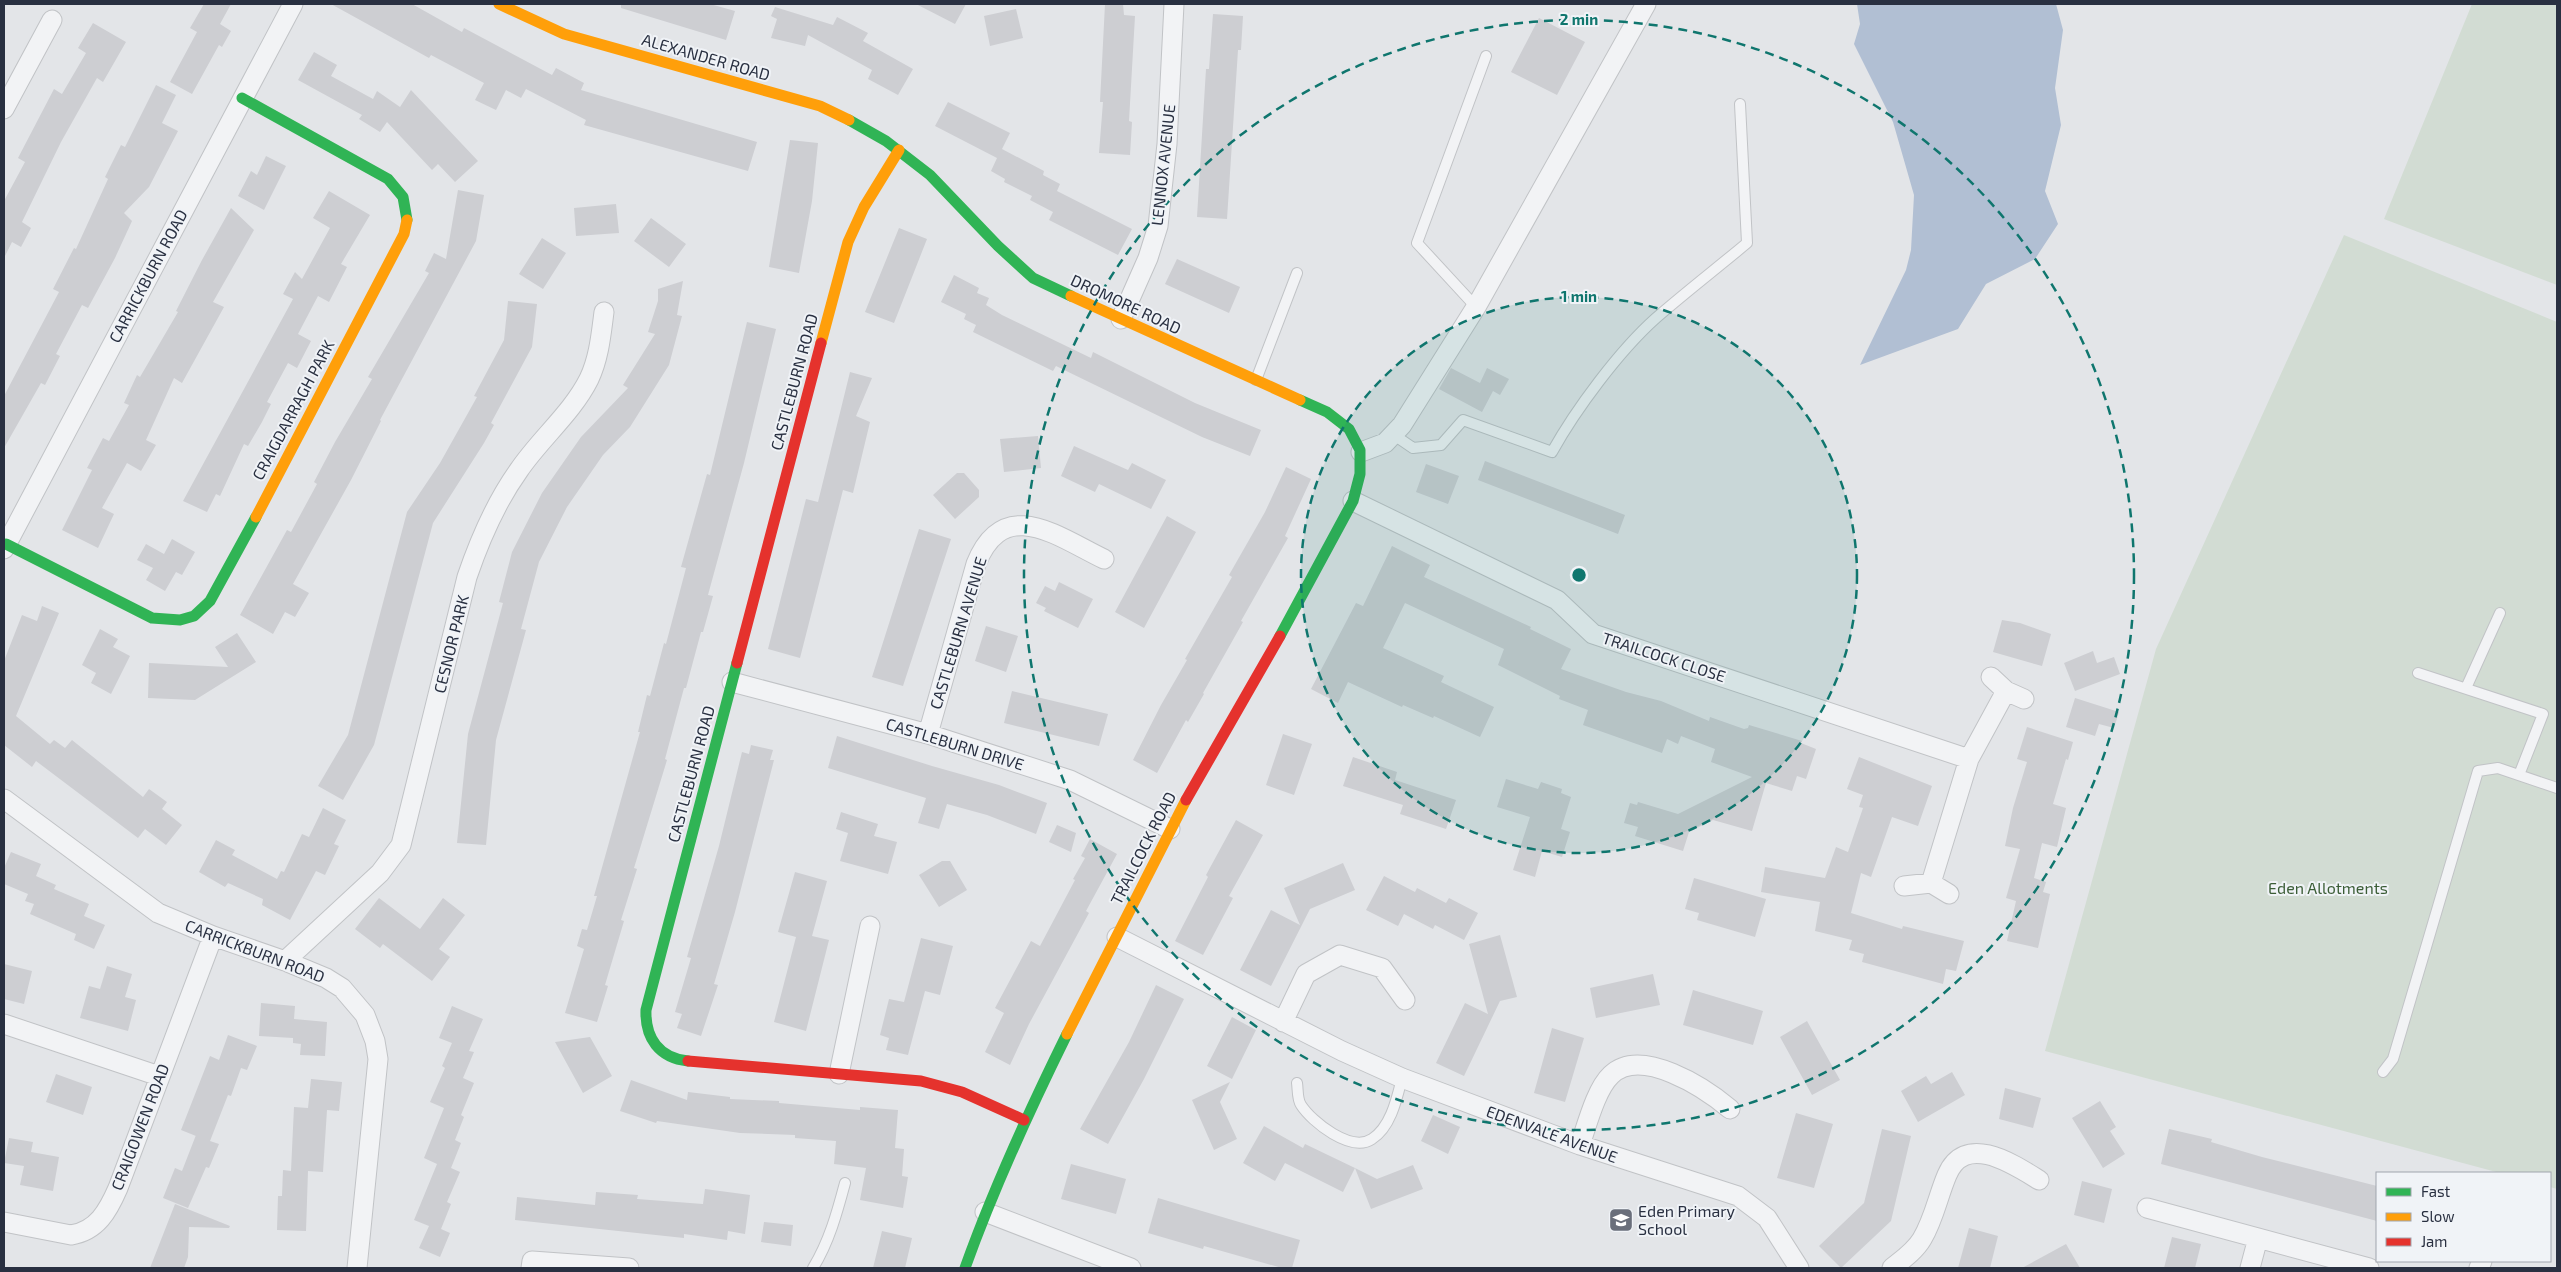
<svg xmlns="http://www.w3.org/2000/svg" width="2561" height="1272" viewBox="0 0 2561 1272" font-family="'Exo 2',sans-serif">
  <style>
    .green { fill: #d2dcd3 }
    .water { fill: #b1bfd3 }
    .building { fill: #cdced2 }
    .lines { fill: none; stroke-linecap: round; stroke-linejoin: round }
    .lane-casing { stroke: #c1c3c6; stroke-width: 12 }
    .street-casing { stroke: #c1c3c6; stroke-width: 21 }
    .lane { stroke: #f2f3f5; stroke-width: 10 }
    .street { stroke: #f2f3f5; stroke-width: 19 }
    .fast { stroke: #30b455; stroke-width: 11 }
    .slow { stroke: #ff9f0a; stroke-width: 11 }
    .jam { stroke: #e5322d; stroke-width: 11 }
    .ring { fill: none; stroke: #0f766e; stroke-width: 2.5; stroke-dasharray: 9 6 }
    .labels { text-anchor: middle; stroke-width: 4; stroke-linejoin: round; paint-order: stroke }
    .street-label { font-size: 16px; fill: #293041; stroke: #f0f3f7 }
    .park-label { font-size: 16px; fill: #3b5d36; stroke: #f0f3f7 }
    .poi-label { font-size: 16px; fill: #293041; stroke: #f0f3f7; text-anchor: start }
    .centre { fill: #0f766e; stroke: #f0f3f7; stroke-width: 2.5 }
    .ring-label { font-size: 15px; text-anchor: middle; font-weight: bold; fill: #0f766e; stroke: #f0f3f7; stroke-width: 4; stroke-linejoin: round; paint-order: stroke }
  </style>
  <rect width="100%" height="100%" fill="#e3e5e8"/>
  <path class="green" d="M2472,4h85v281l-173,-66z
    M2344,235l213,87v867l-7,-2v-14h-50l-455,-122 111,-402z"/>
  <path class="water" d="M1857,4h199l7,26 -8,58 6,37 -16,66 13,33 -23,35 -49,25 -28,45 -98,36 46,-95 5,-20 3,-55 -21,-73 -39,-78 6,-20z"/>
  <path class="building" d="M204,4h27l-11,20 11,7 -9,16 -3,-2 -27,49 -22,-12 27,-50 -7,-4z
    M331,4h81l50,28 2,-4 88,47 4,-7 28,15 -3,7 176,52 -9,29 -164,-46 2,-5 -60,-31 -5,9 -15,-8 -10,20 -21,-10 9,-17 -53,-28 -2,3z
    M621,4h89l25,7 -9,29 -105,-32z
    M916,4h50l-11,20z
    M1105,4h18l1,11 11,1 -6,105 3,1 -2,33 -31,-2 4,-51h-3z
    M775,7l58,18 4,-8 31,16 -5,8 50,28 -15,26 -30,-16 4,-9 -64,-35 -3,11 -34,-8 6,-19 -6,-3z
    M1016,9l7,29 -33,8 -6,-30z
    M1213,14l30,2 -2,34h-3l-11,169 -30,-2 9,-148h3z
    M1539,18l46,24 -28,53 -46,-23z
    M93,23l33,19 -23,40 -6,-4 -36,64 -39,80 9,6 -10,19 -9,-5 -8,16v-57l21,-39 -7,-4 36,-69 8,5 24,-41 -8,-5z
    M314,52l23,13 -6,11 42,23 4,-8 23,16 11,-17 67,71 -23,21 -17,-18 -6,6 -45,-48 -7,10 -21,-13 3,-4 -64,-35z
    M156,85l20,10 -14,28 16,8 -29,56 -25,26 8,8 -17,37 -27,50 -6,-3 -26,49 4,2 -15,29 -4,-2 -37,65v-52l55,-104 -6,-3 21,-41 2,1 32,-70 -3,-2 16,-32 4,2z
    M948,102l62,31 -8,16 42,22 -1,4 17,9 -3,7 75,38 -14,26 -69,-35 4,-8 -23,-12 2,-4 -28,-14 1,-3 -14,-8 6,-13 -62,-32z
    M790,140l28,3 -6,58 -13,72 -30,-6z
    M266,156l20,10 -22,44 -26,-14 13,-25 6,4z
    M458,190l26,5 -8,46 -96,179 1,1 -30,59 -58,104 16,9 -14,24 -10,-5 -12,22 -33,-19 47,-85 4,2 26,-48 -3,-2 21,-40 37,-63 -4,-2 61,-104 -4,-2 9,-18 12,6z
    M329,191l41,24 -29,49 6,3 -18,35 -11,-6 -20,38 13,7 -14,27 -9,-5 -21,39 4,2 -9,18 -14,24 -4,-2 -24,52 -4,-2 -9,18 -24,-11 110,-202 -10,-5 12,-22 7,7 28,-51 -17,-10z
    M616,204l3,29 -43,3 -2,-28z
    M231,208l23,22 -41,72 11,5 -42,76 -8,-5 -28,62 10,5 -15,26 -14,-8 -25,45 12,6 -16,34 -36,-18 30,-60 -5,-2 16,-30 6,3 20,-36 -5,-2 13,-28 3,2 38,-65 -2,-1 26,-51z
    M651,218l35,26 -17,23 -35,-26z
    M899,228l28,11 -33,84 -29,-11z
    M542,238l24,15 -23,36 -24,-15z
    M1177,259l63,28 -11,26 -64,-29z
    M954,275l25,13 -2,5 12,5 -3,7 16,10 89,43 2,-6 102,51 66,27 -11,26 -48,-19 -146,-71 -3,5 -80,-39 3,-7 -12,-6 2,-5 -25,-12z
    M683,281l-6,34 5,1 -13,49 -39,62 -27,28 -36,52 -28,55 -18,67 5,1 -30,110 -10,105 -29,-2 11,-109 35,-131 -4,-1 13,-50 30,-59 39,-56 47,-49 -5,-3 32,-51 -7,-2 10,-31v-12z
    M508,301l29,3 -5,43 -41,76 3,2 -10,18 -51,80 -59,222 -31,55 -25,-14 30,-51 59,-223 33,-49 37,-66 -3,-1 30,-56z
    M747,322l29,7 -32,134 -36,132 5,1 -10,36h-2l-15,56h-2l-19,71 2,1 -33,108 3,1 -16,51 3,1 -19,64 3,1 -11,36 -32,-9 19,-64 -7,-3 5,-17 5,1 10,-34h-3l46,-164h-2l9,-37 3,1 14,-53 2,1 20,-76 -5,-1 26,-93 3,1z
    M1451,368l29,15 7,-15 22,11 -9,16 -7,-4 -11,21 -43,-23z
    M850,372l22,6 -16,38 14,6 -17,71 -10,-3 -43,168 -32,-9 38,-150 12,3z
    M1038,436l3,32 -37,4 -4,-33z
    M1074,446l54,24 4,-7 34,17 -15,29 -52,-25 -4,8 -34,-16z
    M1485,461l140,54 -7,19 -140,-54z
    M1426,464l33,12 -11,28 -32,-12z
    M1286,467l25,12 -26,57 3,2 -47,83 2,1 -40,71 1,1 -16,28 -2,-2 -29,53 -24,-13 28,-55 26,-45 -2,-1 47,-82 -3,-2 36,-63z
    M957,473h7l15,17v7l-24,22 -22,-24z
    M1167,516l29,16 -52,96 -29,-16z
    M919,529l32,10 -48,147 -31,-9z
    M172,539l23,13 -13,23 -6,-3 -11,19 -19,-11 7,-12 -16,-8 9,-16 18,10z
    M1392,546l38,19 -6,12 107,50 -1,2 41,20 -10,20 65,23 35,9 48,20 1,-4 34,12 4,-1 1,-3 53,16 -1,2 15,6 -10,30 -9,-3 -5,15 -26,-8 -14,48 -39,-11 -24,12 -6,19 -48,-15 3,-9 -14,-4 6,-20 7,2 1,-3 40,12 74,-37 -41,-15 4,-13 -34,-13 -3,8 -11,-5 -5,14 -79,-28 5,-15 -29,-11 1,-3 -62,-31 6,-16 -99,-46 -22,45 61,28 -3,6 53,25 -14,30 -46,-21 -1,2 -30,-13 -1,2 -54,-25 -10,21 -27,-14 45,-86 7,3z
    M1059,582l34,17 -15,29 -34,-17 2,-3 -10,-5 9,-17 10,5z
    M42,606l17,7 -43,103 34,28 4,-4 11,8 7,-8 71,57 6,-8 18,13 -5,7 20,16 -16,20 -21,-16 -7,9 -102,-77 -4,6 -28,-22v-84l18,-46 15,6z
    M2002,620l18,3 31,11 -9,32 -49,-14z
    M986,626l32,10 -12,36 -31,-11z
    M100,629l18,10 -5,8 17,9 -19,38 -20,-11 5,-10 -14,-8z
    M237,633l19,29 -61,38 -47,-2 1,-35 79,4 -13,-20z
    M2093,651l4,12 17,-6 6,17 -45,17 -11,-28z
    M1012,691l96,23 -9,32 -95,-23z
    M2075,698l44,14 -5,16 -15,-4 -4,12 -29,-9z
    M2027,727l46,15 -5,18 -2,-1 -13,45 13,4 -9,39 -15,-4 -8,35 12,4 -3,10 7,2 -12,54 -31,-7 9,-40 -10,-3 14,-49 -15,-3 8,-38 14,-46 -10,-3z
    M1283,734l29,10 -18,51 -28,-10z
    M837,736l95,30 67,19 48,18 -11,31 -49,-19 -40,-11 -8,25 -21,-6 8,-25 -98,-30z
    M751,745l22,5 -3,10h4l-39,152 -21,72 4,1 -17,51 -24,-8 5,-14 -7,-2 16,-54 -4,-1 32,-111 23,-94 7,2z
    M1353,757l44,15 -2,8 61,20 -10,29 -46,-15 3,-9 -60,-19z
    M1859,757l73,29 -14,40 -26,-9 -21,60 -10,-4 -10,40 51,16 1,-3 61,15 -8,30 -10,-2 -3,15 -81,-22 2,-8 -15,-4 3,-10 -37,-9 5,-29 -59,-10 4,-25 60,11 11,-31 12,5 15,-44 -4,-1 4,-12 -16,-6z
    M1506,779l32,10 3,-7 21,7 -1,4 10,4 -10,32 9,3 -8,25 -20,-6 -7,26 -22,-7 17,-53 -33,-10z
    M323,808l23,12 -12,24 5,2 -14,29 -9,-4 -26,49 -28,-15 1,-6 -35,-16 -3,4 -26,-15 17,-32 19,10 -3,5 45,24 4,-8 3,1 18,-38 7,3z
    M841,812l37,12 -4,12 23,6 -9,32 -48,-13 8,-28 -12,-4z
    M1236,820l27,15 -34,61 4,2 -30,57 -28,-14 33,-64 -2,-2z
    M1057,825l19,8 -5,19 -22,-10z
    M1090,839l27,15 -31,57 3,2 -60,111 -19,41 -25,-13 19,-39 -9,-5 36,-67 9,5 35,-66 -2,-1 12,-21 -4,-2z
    M11,852l30,12 -5,12 20,9 -2,4 35,15 -5,12 21,9 -11,24 -20,-9 2,-6 -46,-20 4,-10 -9,-3 3,-7 -24,-10v-16z
    M942,861h8l17,29 -28,17 -20,-32z
    M1343,863l12,27 -45,19 -39,77 -31,-16 31,-60 29,15 -16,-37z
    M795,872l32,9 -15,55 17,4 -23,91 -32,-9 22,-85 -18,-5z
    M1384,876l31,16 2,-4 29,15 3,-5 29,15 -14,27 -29,-15 -2,4 -29,-15 -6,12 -32,-16z
    M1694,878l72,21 -11,38 -58,-17 2,-7 -14,-4z
    M379,898l41,31 23,-31 22,17 -26,34 11,8 -18,24 -49,-37 -3,4 -25,-19z
    M1500,935l17,62 -17,4 -36,75 -28,-13 29,-60 23,11 -19,-70z
    M921,938l32,8 -13,49 -15,-4 -17,64 -22,-5 3,-12 -9,-3 9,-36 15,3z
    M4,964l28,7 -8,33 -20,-5z
    M107,966l25,8 -7,23 11,3 -8,31 -48,-13 9,-32 11,3z
    M1653,974l7,31 -64,13 -6,-30z
    M1156,985l28,14 -40,80 -36,65 -28,-15 49,-87z
    M1693,990l70,21 -10,34 -70,-20z
    M261,1003l34,3 -1,13 33,3 -2,34 -25,-1 1,-11 -8,-1v-5l-34,-2z
    M452,1006l31,13 -14,32 5,1 -11,26 11,5 -13,32 3,2 -9,23 6,3 -10,25 9,4 -13,30 4,2 -10,25 9,4 -10,24 -21,-9 10,-22 -15,-6 23,-56 -13,-6 20,-50 -14,-6 15,-34 -3,-2 10,-23 -13,-5z
    M1232,1017l24,13 -24,49 -25,-13z
    M1807,1021l33,59 -28,15 -32,-58z
    M1552,1028l32,10 -19,64 -31,-9z
    M228,1035l29,11 -10,24 -6,-2 -10,28 -3,-1 -18,46 9,3 -10,24 -3,-1 -18,41 -25,-10 12,-30 7,3 14,-36 5,3 -20,-8 29,-74 9,4z
    M590,1037l22,39 -29,17 -28,-51z
    M1952,1072l13,23 -47,27 -17,-31 25,-15 5,8z
    M56,1074l36,13 -9,28 -37,-13z
    M311,1079l31,3 -3,29 -12,-1 -4,62 -15,-1 -2,60 -29,-1 1,-34h4l1,-26 8,1 3,-64 14,1z
    M631,1080l56,20 1,-8 42,5v2l49,2v2l81,7v-3l38,3 -3,38 9,1 -2,27 6,1 -5,31 -43,-8 6,-32 -32,-4 2,-23 -41,-3v-3l-55,-2 -83,-12 -1,2 -36,-12z
    M1230,1082l-10,20 17,37 -23,11 -22,-50z
    M2005,1088l36,10 -8,30 -34,-9z
    M2100,1101l16,26 -6,4 15,23 -22,14 -31,-50z
    M1796,1113l37,11 -19,64 -37,-10z
    M1433,1115l27,12 -12,27 -27,-13z
    M1264,1126l39,22 2,-4 50,24 -12,24 -58,-29 -10,18 -32,-18z
    M1882,1129l29,7 -20,85 -50,47 -22,-22 45,-43z
    M2169,1129l43,10 -1,3 51,15 115,29v35l-216,-57z
    M9,1138l24,4 -2,10 28,5 -6,34 -33,-6 4,-19 -20,-3z
    M1071,1164l55,15 -10,35 -55,-15z
    M1413,1165l10,24 -52,20 -16,-41 22,11z
    M2082,1181l30,8 -8,34 -30,-8z
    M705,1189l45,6 -5,39 -17,-3 -1,9 -43,-6v4l-169,-18 2,-23 78,8 1,-13 42,3 -1,4 66,5z
    M1158,1198l142,42 -8,28h-10l-78,-22 -1,3 -55,-16z
    M175,1204l55,22 -1,2 -40,-1 -1,30 -4,11h-34z
    M764,1222l29,3 -2,21 -30,-4z
    M1969,1228l29,8 -8,32h-32z
    M882,1231l30,7 -7,30h-32z
    M2172,1237l29,7 -6,24h-31z
    M2066,1244l14,24h-58z"/>
  <g class="lines">
    <defs>
      <path id="lane" d="M1476,307l-59,-64 69,-187
        M1256,380l41,-107
        M1394,435l19,13 28,-3 22,-25 89,32c24,-43 67,-101 104,-134 30,-26 61,-50 91,-75l-7,-139
        M2418,673l125,41 -24,61
        M2466,688l34,-75
        M2383,1072l10,-13 85,-288 20,-3 59,20
        M1297,1083c1,6 0,16 4,22 11,17 50,48 71,34 19,-12 25,-41 30,-61
        M813,1268c16,-26 24,-55 32,-85"/>
      <path id="street" d="M4,109l48,-89
        M1121,319l27,-61 10,-32 9,-82 7,-140
        M1361,452l24,-9 17,-18 74,-118 170,-303
        M1353,501l204,99 36,34 376,125 37,-68 -15,-14
        M4,549l289,-545
        M732,682l196,52 142,46 100,49
        M2006,691l18,8
        M928,734l48,-170c28,-70 82,-27 128,-5
        M4,799l154,114 55,23 72,25 41,17 16,10 23,27 10,26 3,18 -21,209
        M1904,886l27,-3
        M1949,894l-18,-11 38,-124
        M1117,937l225,114 60,27 178,67 158,51 29,22 32,50
        M285,961l95,-88 21,-28 66,-268c13,-38 29,-75 52,-107 21,-31 53,-57 70,-91 10,-21 12,-44 15,-67
        M1283,1022l23,-48 34,-19 42,13 23,32
        M4,1024l155,52
        M839,1074l31,-148
        M1580,1145c7,-20 16,-56 31,-70 30,-29 94,13 119,34
        M2147,1208l222,60
        M985,1212l146,56
        M4,1222l67,13c26,-4 37,-24 47,-47l95,-252
        M531,1268l1,-7 97,7
        M1892,1268c10,-8 23,-17 30,-29 12,-20 16,-43 25,-64 18,-43 66,-11 92,5
        M2250,1268l8,-30
        M2479,1268l3,-7"/>
    </defs>
    <use href="#lane" class="lane-casing"/>
    <use href="#street" class="street-casing"/>
    <use href="#lane" class="lane"/>
    <use href="#street" class="street"/>
    <path class="fast" d="M242,98l146,81 15,18 4,23
      M849,120l37,21 44,34 68,71 35,32 38,18
      M6,544l146,74 28,2 14,-4 16,-15 46,-84
      M1280,636l73,-135 7,-27v-24l-11,-21 -22,-17 -27,-12
      M688,1061c-29,-3 -43,-23 -42,-51l91,-347
      M965,1268c29,-81 64,-157 102,-234"/>
    <path class="slow" d="M499,4l65,30 256,72 29,14
      M1071,296l229,104
      M821,343l27,-101 16,-35 35,-57
      M256,517l148,-283 3,-14
      M1067,1034l119,-234"/>
    <path class="jam" d="M737,663l84,-320
      M1186,800l94,-164
      M688,1061l233,20 41,11 62,28"/>
  </g>
  <circle cx="1579" cy="575" r="278" fill="#0f766e" fill-opacity=".12"/>
  <g class="ring">
    <circle cx="1579" cy="575" r="278"/>
    <circle cx="1579" cy="575" r="555"/>
  </g>
  <defs>
    <symbol id="school-square" viewBox="-11 -11 22 22"><rect x="-9" y="-9" width="18" height="18" rx="4" fill="#6a6f7b" stroke="#f0f3f7"/><path d="M0-5L7-2L0 1L-7-2ZM-4 1L0 2.5L4 1V4Q0 6-4 4Z" fill="#fff"/></symbol>
  </defs>
  <g fill-rule="evenodd">
    <use href="#school-square" x="1607" y="1206" width="28" height="28"/>
  </g>
  <g class="labels">
    <g class="street-label">
      <text transform="translate(706 57) rotate(16)" y="6">ALEXANDER ROAD</text>
      <text transform="translate(1163 165) rotate(-84)" y="6">LENNOX AVENUE</text>
      <text transform="translate(148 276) rotate(-62)" y="6">CARRICKBURN ROAD</text>
      <text transform="translate(1126 304) rotate(25)" y="6">DROMORE ROAD</text>
      <text transform="translate(794 382) rotate(-75)" y="6">CASTLEBURN ROAD</text>
      <text transform="translate(293 410) rotate(-62)" y="6">CRAIGDARRAGH PARK</text>
      <text transform="translate(958 633) rotate(-73)" y="6">CASTLEBURN AVENUE</text>
      <text transform="translate(451 644) rotate(-76)" y="6">CESNOR PARK</text>
      <text transform="translate(1664 657) rotate(18)" y="6">TRAILCOCK CLOSE</text>
      <text transform="translate(955 744) rotate(17)" y="6">CASTLEBURN DRIVE</text>
      <text transform="translate(691 774) rotate(-75)" y="6">CASTLEBURN ROAD</text>
      <text transform="translate(1143 848) rotate(-63)" y="6">TRAILCOCK ROAD</text>
      <text transform="translate(255 951) rotate(21)" y="6">CARRICKBURN ROAD</text>
      <text transform="translate(140 1127) rotate(-69)" y="6">CRAIGOWEN ROAD</text>
      <text transform="translate(1552 1134) rotate(20)" y="6">EDENVALE AVENUE</text>
    </g>
    <g class="park-label">
      <text x="2328" y="894">Eden Allotments</text>
    </g>
    <g class="poi-label">
      <text x="1638" y="1217">Eden Primary<tspan x="1638" dy="18">School</tspan></text>
    </g>
  </g>
  <circle cx="1579" cy="575" r="8" class="centre"/>
  <g class="ring-label">
    <text x="1579" y="25">2 min</text>
    <text x="1579" y="302">1 min</text>
  </g>
  <rect width="2561" height="1272" fill="none" stroke="#293041" stroke-width="10"/>
  <rect x="2376" y="1172" width="175" height="90" fill="#f0f3f7" stroke="#a0a5ae"/>
  <rect x="2386" y="1188" width="25" height="8" fill="#30b455" stroke="#a0a5ae"/>
  <text x="2421" y="1197" font-size="15" fill="#293041">Fast</text>
  <rect x="2386" y="1213" width="25" height="8" fill="#ff9f0a" stroke="#a0a5ae"/>
  <text x="2421" y="1222" font-size="15" fill="#293041">Slow</text>
  <rect x="2386" y="1238" width="25" height="8" fill="#e5322d" stroke="#a0a5ae"/>
  <text x="2421" y="1247" font-size="15" fill="#293041">Jam</text>
</svg>
